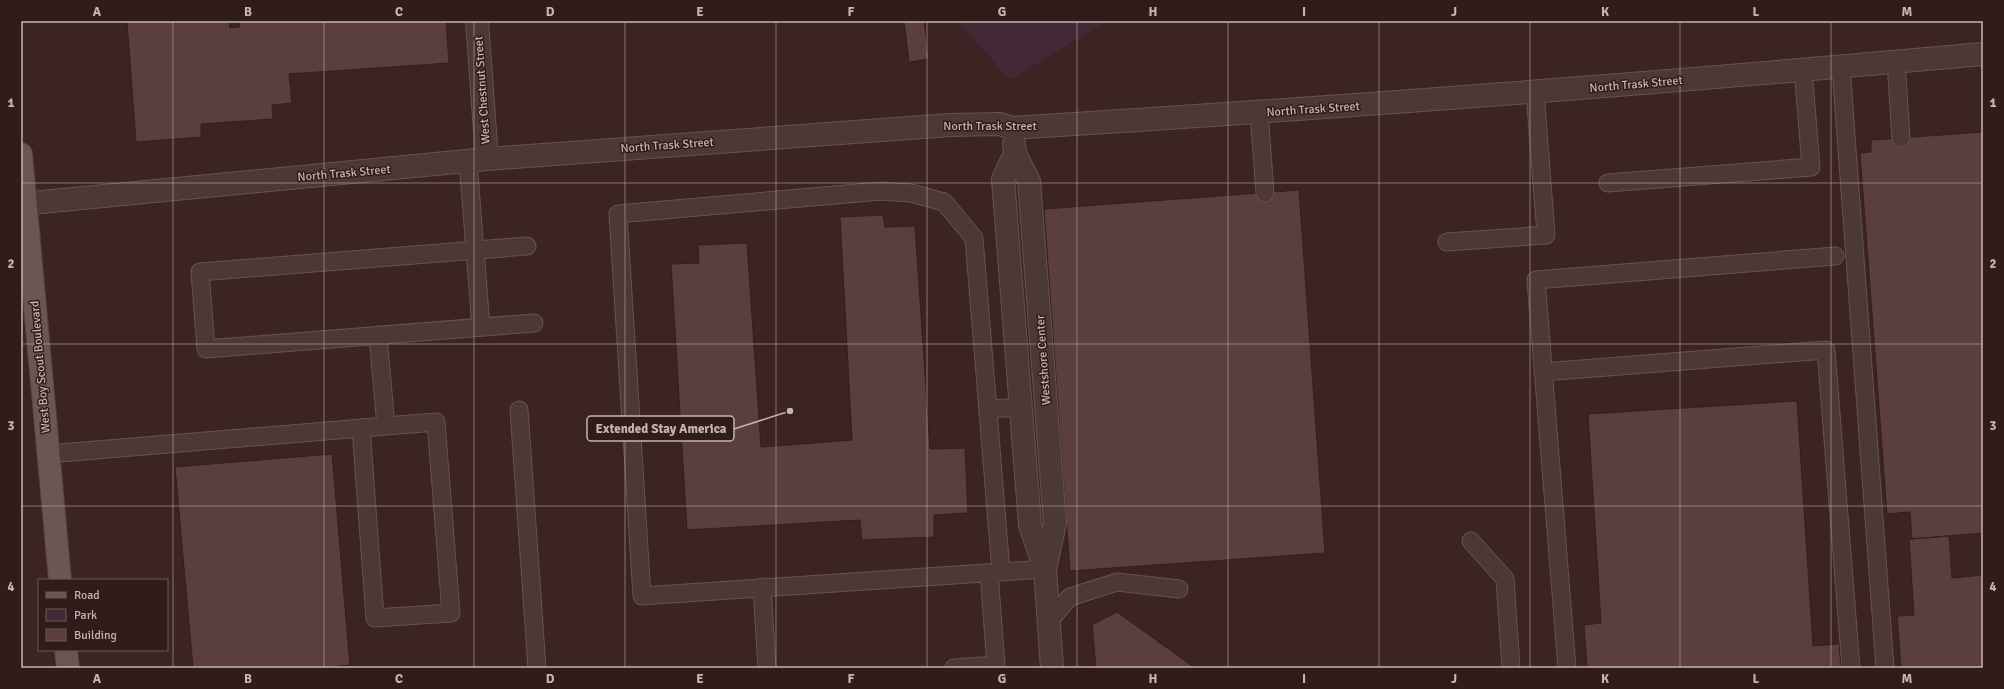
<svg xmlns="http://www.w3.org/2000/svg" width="2004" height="689" viewBox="0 0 2004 689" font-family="Signika,sans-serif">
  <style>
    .green { fill: #432936 }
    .building { fill: #5a3f3c; stroke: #331f1d }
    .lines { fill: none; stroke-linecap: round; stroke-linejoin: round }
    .lane-casing { stroke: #675351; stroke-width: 19 }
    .street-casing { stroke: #675351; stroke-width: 24 }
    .primary-casing { stroke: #55413f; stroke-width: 24 }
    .lane { stroke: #4c3836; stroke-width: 17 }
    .street { stroke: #4c3836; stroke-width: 22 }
    .primary { stroke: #6c5654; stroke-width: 22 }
    .grid { fill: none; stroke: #c8b4b1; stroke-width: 1; stroke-opacity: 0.55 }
    .labels { text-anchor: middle; stroke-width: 3; stroke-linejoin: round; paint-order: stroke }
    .street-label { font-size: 12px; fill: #c8b4b1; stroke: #301d1b }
    .leader { fill: none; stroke: #c8b4b1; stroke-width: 1.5 }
    .callout-dot { fill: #c8b4b1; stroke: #301d1b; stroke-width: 1.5 }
    .callout { fill: #301d1b; stroke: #c8b4b1; stroke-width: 1.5 }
    .callout-label { font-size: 13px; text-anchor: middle; font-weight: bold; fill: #c8b4b1 }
    .neatline { fill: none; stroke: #c8b4b1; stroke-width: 1.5 }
    .grid-label { font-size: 13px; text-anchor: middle; font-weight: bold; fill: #c8b4b1 }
  </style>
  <rect width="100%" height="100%" fill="#3c2422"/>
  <path class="green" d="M958,21h149l-97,59z"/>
  <path class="building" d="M127,21h102l1,7 10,-1 -1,-6h207l3,42 -160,11 3,29 -20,2 1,14 -72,5v13l-65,5z
    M904,21h20l5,38 -20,3z
    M1983,132v401l-71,6 -2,-27 -23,2 -27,-361 11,-1v-12z
    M1299,190l26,363 -255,18 -26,-362z
    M883,215l2,12 30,-1 15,223 35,-1 3,65 -34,2v22l-72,3 -2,-20 -173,10 -16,-266 28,-1 -1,-18 49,-2 14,204 91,-7 -12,-223z
    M1797,401l16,245 26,-2 2,23 -254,1 -3,-43 17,-2 -13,-209z
    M332,454l18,211 -30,3h-127l-18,-201z
    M1949,536l3,42 31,-3v93h-82l-4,-52 17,-1 -5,-76z
    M1117,612l78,56h-99l-4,-43z"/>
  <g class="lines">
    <defs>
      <path id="lane" d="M1896,62l5,76
        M1841,67l44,601
        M1259,112l6,81
        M468,161l13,166
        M1608,183l203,-16 -8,-98
        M1447,242l99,-7 -11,-143
        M527,246l-327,26 6,77 328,-26
        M378,336l8,90
        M1543,372l283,-22 25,318
        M988,409l33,-2
        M519,410l18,258
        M48,454l338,-28 50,-4 15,191 -76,5 -14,-190
        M1471,541l34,38 6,89
        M1001,572l-27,-334 -30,-36 -33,-9 -30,-2 -263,23 24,382 403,-27
        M762,587l5,81
        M1049,621l21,-24 47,-15 62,7
        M954,668l42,-3 -7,-92
        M1567,668l-31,-388 299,-24"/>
      <path id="street" d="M477,21l10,138
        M1014,144l1,10 14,27 26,342 -10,46
        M1015,154l-12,25 27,346 15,44 7,99
        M21,204l466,-45 463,-34 50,-1 12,4c324,-20 648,-45 971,-74"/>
      <path id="primary" d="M21,154l39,426
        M66,650l2,18"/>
    </defs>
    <use href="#lane" class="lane-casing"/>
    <use href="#street" class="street-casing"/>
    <use href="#primary" class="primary-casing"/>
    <use href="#lane" class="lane"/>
    <use href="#street" class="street"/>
    <use href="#primary" class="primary"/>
  </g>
  <path class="grid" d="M173,21v647M324,21v647M474,21v647M625,21v647M776,21v647M927,21v647M1077,21v647M1228,21v647M1379,21v647M1530,21v647M1680,21v647M1831,21v647M21,183h1962M21,344h1962M21,506h1962"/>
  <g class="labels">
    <g class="street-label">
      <text transform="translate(1636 84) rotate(-5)" y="4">North Trask Street</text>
      <text transform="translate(482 90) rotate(-94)" y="4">West Chestnut Street</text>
      <text transform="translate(1313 109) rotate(-4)" y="4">North Trask Street</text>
      <text x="990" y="130">North Trask Street</text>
      <text transform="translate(667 145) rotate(-4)" y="4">North Trask Street</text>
      <text transform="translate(344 173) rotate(-5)" y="4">North Trask Street</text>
      <text transform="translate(1043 360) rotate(-94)" y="4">Westshore Center</text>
      <text transform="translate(40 367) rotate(-95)" y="4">West Boy Scout Boulevard</text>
    </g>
  </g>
  <path class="leader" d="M790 411L734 429"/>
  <circle class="callout-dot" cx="790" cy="411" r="4"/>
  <rect class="callout" x="587" y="416" width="147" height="25" rx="4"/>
  <g class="callout-label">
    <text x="661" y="433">Extended Stay America</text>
  </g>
  <rect width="2004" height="689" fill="none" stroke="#301d1b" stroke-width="44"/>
  <rect x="38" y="579" width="130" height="72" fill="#301d1b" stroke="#6d5957"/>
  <rect x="46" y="592" width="20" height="6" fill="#6c5654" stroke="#6d5957"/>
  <text x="74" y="599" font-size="12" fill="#c8b4b1">Road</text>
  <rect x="46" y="609" width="20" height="12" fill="#432936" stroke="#6d5957"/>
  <text x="74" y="619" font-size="12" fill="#c8b4b1">Park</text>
  <rect x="46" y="629" width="20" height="12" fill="#5a3f3c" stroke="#6d5957"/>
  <text x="74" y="639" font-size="12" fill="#c8b4b1">Building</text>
  <rect x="22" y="22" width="1960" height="645" class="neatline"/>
  <g class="grid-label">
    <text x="97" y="16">A</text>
    <text x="248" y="16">B</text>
    <text x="399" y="16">C</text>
    <text x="550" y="16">D</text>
    <text x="700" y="16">E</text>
    <text x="851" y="16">F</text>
    <text x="1002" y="16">G</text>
    <text x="1153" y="16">H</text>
    <text x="1304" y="16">I</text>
    <text x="1454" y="16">J</text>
    <text x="1605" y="16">K</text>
    <text x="1756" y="16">L</text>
    <text x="1907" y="16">M</text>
    <text x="11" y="107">1</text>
    <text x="1993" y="107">1</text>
    <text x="11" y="268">2</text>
    <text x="1993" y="268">2</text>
    <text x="11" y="430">3</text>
    <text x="1993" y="430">3</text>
    <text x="11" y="591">4</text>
    <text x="1993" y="591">4</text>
    <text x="97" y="683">A</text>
    <text x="248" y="683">B</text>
    <text x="399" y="683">C</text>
    <text x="550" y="683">D</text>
    <text x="700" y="683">E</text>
    <text x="851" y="683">F</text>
    <text x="1002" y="683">G</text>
    <text x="1153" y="683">H</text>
    <text x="1304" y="683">I</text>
    <text x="1454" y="683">J</text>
    <text x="1605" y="683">K</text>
    <text x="1756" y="683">L</text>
    <text x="1907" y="683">M</text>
  </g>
</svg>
